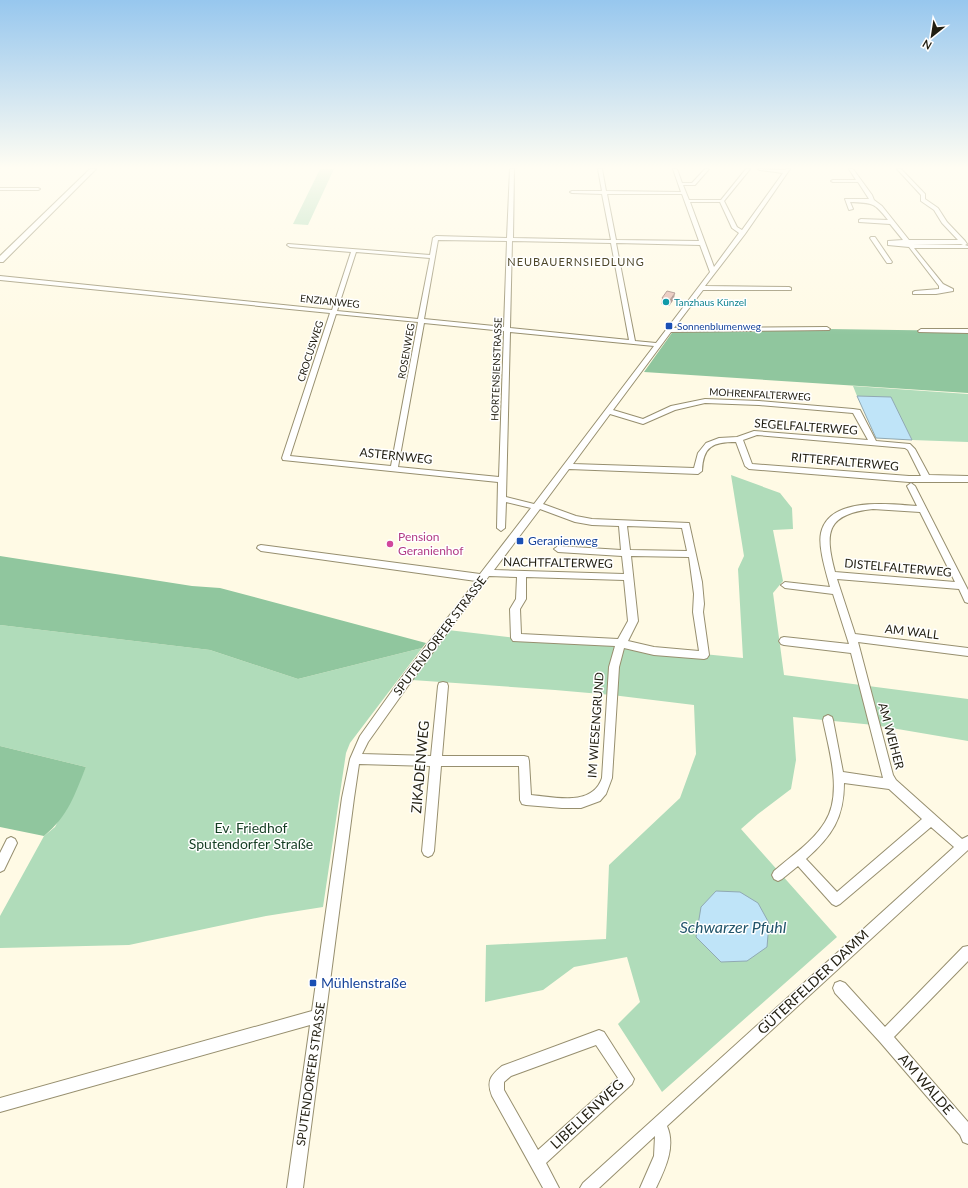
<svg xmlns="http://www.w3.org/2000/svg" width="968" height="1188" viewBox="0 0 968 1188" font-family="Lato,sans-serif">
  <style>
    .green { fill: #b0dcba }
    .forest { fill: #90c69e }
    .water { fill: #bfe4f8; stroke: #90a9b3 }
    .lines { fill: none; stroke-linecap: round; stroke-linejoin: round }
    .minor-casing { stroke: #978f6f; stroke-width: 2 }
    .major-casing { stroke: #978f6f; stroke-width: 2 }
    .minor { fill: #fff; fill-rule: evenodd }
    .major { fill: #fff; fill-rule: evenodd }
    .wall { fill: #c6a59d }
    .shaded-wall { fill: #a1867f }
    .building { fill: #e6c0b6; stroke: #a1867f }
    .culture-dot { fill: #0f9aa8; stroke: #fff; stroke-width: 1.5 }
    .transit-dot { fill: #1a4fb4; stroke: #fff; stroke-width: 1.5 }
    .hotel-dot { fill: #d1479c; stroke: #fff; stroke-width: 1.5 }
    .labels { text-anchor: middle; stroke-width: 3; stroke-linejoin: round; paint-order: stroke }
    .far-street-label { font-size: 10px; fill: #211e11; stroke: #fff }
    .far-culture-label { font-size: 10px; fill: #0d838f; stroke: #fff; text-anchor: start }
    .far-transit-label { font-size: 10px; fill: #164399; stroke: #fff; text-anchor: start }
    .far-neighbourhood-label { font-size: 11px; letter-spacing: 1px; fill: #4e4729; stroke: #fff }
    .street-label { font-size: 12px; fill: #211e11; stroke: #fff }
    .hotel-label { font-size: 12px; fill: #b23c85; stroke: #fff; text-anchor: start }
    .transit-label { font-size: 12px; fill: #164399; stroke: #fff; text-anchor: start }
    .near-street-label { font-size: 14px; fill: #211e11; stroke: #fff }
    .near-park-label { font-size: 14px; fill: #143d22; stroke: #fff }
    .near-transit-label { font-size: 14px; fill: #164399; stroke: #fff; text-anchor: start }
    .near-water-label { font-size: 16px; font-style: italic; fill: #22556b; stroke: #fff }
  </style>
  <rect width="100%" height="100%" fill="#fffae5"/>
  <path class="green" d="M320,169h14l-26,56 -15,-1z
    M853,386l115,8v48l-56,-2 -21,-42 -34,-2z
    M731,475l49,18 12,15 1,21 -20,1 10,51 -10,12 11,82 184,24v42l-94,-16 -81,-8 3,43 -5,29 -33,25 -17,15 96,108 -175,155 -44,-68 22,-22 -13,-45 -53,10 -31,23 -58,12 1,-57 120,-6 3,-74 71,-67 16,-44 -2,-49 -82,-10 -57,-5 -143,-10 36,-50 68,8 39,1 188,19 -5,-89 6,-13z
    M0,625l210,25 88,29 124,-31 -72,95 -4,10 -23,154 -57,9 -137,29 -129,3v-32l44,-80 11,-9 31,-60 -86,-21z"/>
  <path class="forest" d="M827,329l141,2v62l-324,-21 30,-42z
    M0,556l192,30 28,2 206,55 -4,5 -124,31 -88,-29 -210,-25z
    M0,746l86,21c-12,29 -17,48 -42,69l-44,-9z"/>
  <path class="water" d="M857,396l34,1 21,43 -36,-2z
    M716,891l24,1 18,11 11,20 -2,24 -20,14 -26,1 -25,-25 5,-30z"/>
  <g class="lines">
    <defs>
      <path id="minor" d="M510,169h4l-1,69 98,2 -9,-46 -30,-1 -2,-1 2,-1h30l-4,-22h4l4,22 75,1 -8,-23h4l5,14h10l13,-14h4l-14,16h-12l6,15h32l25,-31h4l-26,32 13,26 5,3 41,-57 -23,-3 -2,-1 27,1 1,-1h4l-45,65 -40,52 84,1 2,1v2h-88l-29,38 153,-1 3,2 -1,1 -158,2 -58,78 30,9 28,-13 34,-7 54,2 94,8 7,1 16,31 34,3 5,5 14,26 39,1v6h-59l-160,-13 -4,-3 -9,-24c-23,0 -33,4 -34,29l-4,3 -129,-5 -26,35 33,12 16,3 97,4 13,59 2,22 -1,8 6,43 -2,3 -3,1 -50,-4 -30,-7 -5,19 -7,111 -6,16 -6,7 -19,7h-19l-36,-3 -4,-1 -2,-4 -1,-34h-78l-7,85 -2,4 -4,2 -4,-2 -2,-4 8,-85 -71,-2 -5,34 -51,390h-16l23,-163 -310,87v-14l312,-87 30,-213 8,-39 10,-23 42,-59 74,-96 -215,-30 -4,-3 1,-2 3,-1 219,29 51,-66 -25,-6 -1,26 -4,3 -4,-3 1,-46 -215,-22 -1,-2 48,-145 -330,-33v-4l332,34 19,-58 -61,-5 -3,-2 1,-1 142,11 3,-17 3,-2 71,2zM607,194h75l17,47 -83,-1zM690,202h30l12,26 7,5 -25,34zM438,240l69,1 -3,86 -80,-8zM512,241l99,2 18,97 -119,-12zM616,243l84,2 10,27 -54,71 -21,-2zM356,252l74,6 -12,61 -81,-8zM336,314l82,8 -27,144 -101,-10zM424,323l80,8 -5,146 -101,-10zM510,332l144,14 -120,158 -28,-7zM705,403l54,2 94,8 15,27 -114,-9 -17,6 -18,1 -13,5 -8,10 -4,15 -121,-4 37,-50 33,10 32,-14zM757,435l148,13 3,2 13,26h-12l-157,-12 -9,-24zM540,509l35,13 17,3 27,1 2,24 -63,-4 -4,3 4,3 64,4 2,18 -130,-4zM627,526l55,2 5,23 -57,-1zM631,556l58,1 5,37 -1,18 6,39 -45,-4 -26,-6 10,-20zM489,576l28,1 -1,22 -6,10 1,29 2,3 102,5 -6,21 -7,111c-10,29 -47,19 -71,17l-2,-34 -1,-4 -4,-1h-82l6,-70 -1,-3 -4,-1 -4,1 -1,3 -7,70 -69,-2 6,-12 42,-59zM526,577l98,3 4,41 -10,18 -97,-5 -1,-25 6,-10z
        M849,169h4l19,26 2,5 8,6 27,34h49l-16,-17 -8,-13 -13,-9v-6l-24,-26h4l24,25v5l13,9 9,14 18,19 2,3 -2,1 3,1v2h-54l29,36 10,5v2l-17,3h-23v-2l2,-1 24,-2v-3l-30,-39 -21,-2v-4l15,-1 -13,-16 -31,-2v-2l2,-1 27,1c-14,-18 -15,-17 -38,-18l3,7 -4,1 -4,-11h24l-11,-17h-25l-2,-1 2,-1h23zM911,244h50l2,1 -51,-1z
        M0,188h38l2,1 -2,1h-38z
        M871,237h4l17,25 -1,1h-4l-17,-25z
        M921,329h47v4l-49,-1 -1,-1z
        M911,483l4,3 53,104v13l-3,-1 -6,-13 -122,-10 18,55 113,14v8l-110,-14 35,133 3,5 66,59 6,-3v14l-301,276c9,21 -2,43 -11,62h-16l14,-32 1,-20 -56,52h-19l3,-5 371,-336 -23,-20 -91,77 -4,2 -4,-2 -34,-38 -16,13 -4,2 -4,-2 -2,-4 2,-4c17,-15 39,-29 51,-49 18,-28 4,-72 -2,-102l1,-3 4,-2 4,2 1,3 10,52 40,6 -32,-125 -67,-8 -3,-1 -2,-3 2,-3 3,-1 65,7 -16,-50 -48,-6 -4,-3 4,-3 45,5c-4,-15 -12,-40 -9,-54 8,-37 69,-29 96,-27l-10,-20zM873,509l47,3 35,70 -120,-10c-11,-41 -8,-58 38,-63zM844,783l45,6 33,30 -85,73 -31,-33c26,-23 38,-41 38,-76z
        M11,837l4,2 2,4 -13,27 -4,2v-19l7,-14z
        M968,946v15l-74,76 74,85v22l-5,-2 -3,-7 -80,-93 -45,-49 -2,-5 2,-5 5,-2 5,2 40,44 78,-80z
        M599,1030l5,2 30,47 -2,5 -86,79 13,25h-16l-51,-92c-6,-15 -1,-21 10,-30zM596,1045l22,33 -80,72 -34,-60v-8l7,-6z"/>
      <path id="major" d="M90,169h6l-93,93h-3v-6z"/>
    </defs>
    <use href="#minor" class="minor-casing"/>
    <use href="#major" class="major-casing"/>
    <use href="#minor" class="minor"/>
    <use href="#major" class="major"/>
  </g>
  <path class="wall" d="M662,298l12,1 -5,7 -8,-2z"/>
  <path class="shaded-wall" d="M675,293l-1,6 -5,7 1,-6z"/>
  <path class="building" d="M667,291l8,2 -5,7 -8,-2z"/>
  <linearGradient id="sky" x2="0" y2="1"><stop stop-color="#97c7ee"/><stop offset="0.5" stop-color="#fffdf3"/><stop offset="1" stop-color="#fffdf3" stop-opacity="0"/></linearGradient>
  <rect width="968" height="335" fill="url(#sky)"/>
  <circle class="culture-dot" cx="666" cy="302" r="4"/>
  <g class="transit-dot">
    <rect x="665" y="322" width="8" height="8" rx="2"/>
    <rect x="516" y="537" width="8" height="8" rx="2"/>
    <rect x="309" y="979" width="8" height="8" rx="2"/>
  </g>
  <circle class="hotel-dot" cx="390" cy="544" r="4"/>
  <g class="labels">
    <g class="far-street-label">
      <text transform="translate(330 301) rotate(6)" y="4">ENZIANWEG</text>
      <text transform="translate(310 351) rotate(-72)" y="4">CROCUSWEG</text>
      <text transform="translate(406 351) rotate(-80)" y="4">ROSENWEG</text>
      <text transform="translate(496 369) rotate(-88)" y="4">HORTENSIENSTRASSE</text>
      <text transform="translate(760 394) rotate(3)" y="4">MOHRENFALTERWEG</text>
    </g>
    <g class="far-culture-label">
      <text x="674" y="306">Tanzhaus Künzel</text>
    </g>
    <g class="far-transit-label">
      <text x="677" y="330">Sonnenblumenweg</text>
    </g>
    <g class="far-neighbourhood-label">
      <text x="576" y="266">NEUBAUERNSIEDLUNG</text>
    </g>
    <g class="street-label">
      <text transform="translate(806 427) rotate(4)" y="4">SEGELFALTERWEG</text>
      <text transform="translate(396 456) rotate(6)" y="4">ASTERNWEG</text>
      <text transform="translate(845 462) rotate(5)" y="4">RITTERFALTERWEG</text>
      <text transform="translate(558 563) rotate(1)" y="4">NACHTFALTERWEG</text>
      <text transform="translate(898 568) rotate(5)" y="4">DISTELFALTERWEG</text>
      <text transform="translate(912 632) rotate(7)" y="4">AM WALL</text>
      <text transform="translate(440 636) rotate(-53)" y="4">SPUTENDORFER STRASSE</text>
      <text transform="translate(596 725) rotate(-86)" y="4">IM WIESENGRUND</text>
      <text transform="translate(891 736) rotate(75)" y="4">AM WEIHER</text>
      <text transform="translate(311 1074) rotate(-82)" y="4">SPUTENDORFER STRASSE</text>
    </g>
    <g class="hotel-label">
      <text x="398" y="541">Pension<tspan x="398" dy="14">Geranienhof</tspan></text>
    </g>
    <g class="transit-label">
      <text x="528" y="545">Geranienweg</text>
    </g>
    <g class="near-street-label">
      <text transform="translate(420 767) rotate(-85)" y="5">ZIKADENWEG</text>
      <text transform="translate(813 982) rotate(-43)" y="5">GÜTERFELDER DAMM</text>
      <text transform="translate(926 1084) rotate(49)" y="5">AM WALDE</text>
      <text transform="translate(587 1114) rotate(-43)" y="5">LIBELLENWEG</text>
    </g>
    <g class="near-park-label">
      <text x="251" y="833">Ev. Friedhof<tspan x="251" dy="16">Sputendorfer Straße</tspan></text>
    </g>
    <g class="near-transit-label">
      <text x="321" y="988">Mühlenstraße</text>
    </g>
    <g class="near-water-label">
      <text x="733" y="933">Schwarzer Pfuhl</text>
    </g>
  </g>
  <g transform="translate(932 36) rotate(210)" stroke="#ffffff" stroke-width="3" paint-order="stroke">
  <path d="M0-3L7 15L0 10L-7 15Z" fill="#211e11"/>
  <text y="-6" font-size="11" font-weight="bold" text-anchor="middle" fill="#211e11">N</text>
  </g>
</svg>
